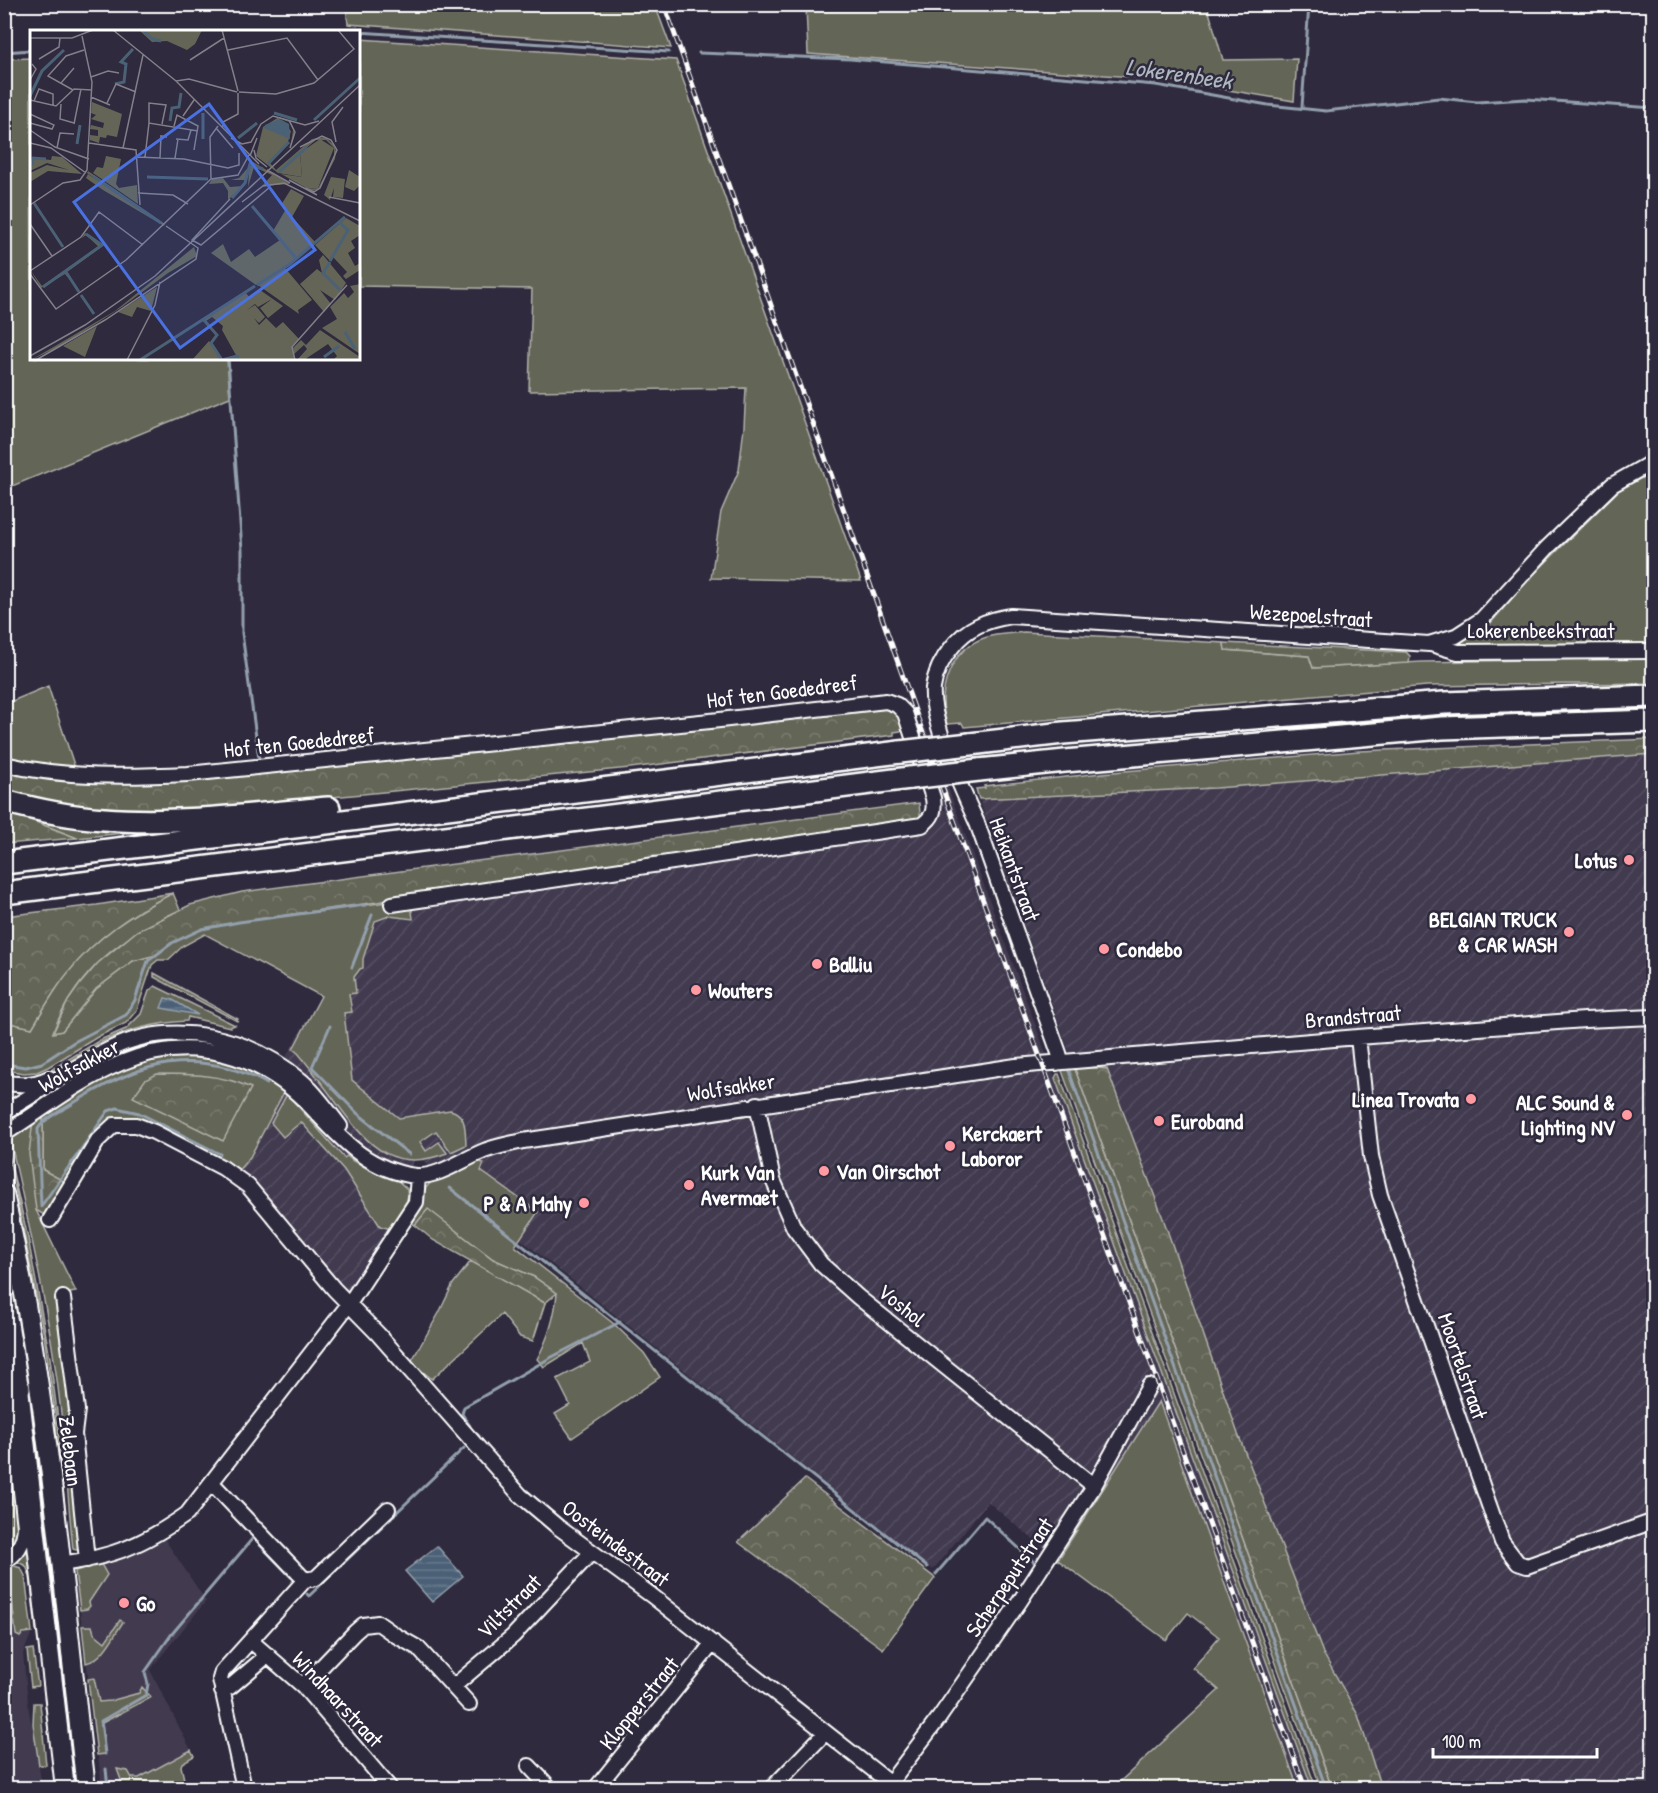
<svg xmlns="http://www.w3.org/2000/svg" width="1658" height="1793" viewBox="0 0 1658 1793" font-family="'Patrick Hand',sans-serif">
  <style>
    .built { fill: #423a50 }
    .industrial { fill: url(#industrial-furrows) }
    .grass { fill: #646557; stroke: #b2b2ab; stroke-width: 1.5 }
    .forest { fill: url(#forest-crowns); stroke: #b2b2ab; stroke-width: 1.5 }
    .water { fill: url(#water-rules); stroke: #93a0ad; stroke-width: 1.5 }
    .lines { fill: none; stroke-linecap: round; stroke-linejoin: round }
    .stream { stroke: #93a0ad; stroke-width: 3 }
    .minor-casing { stroke: #fff; stroke-width: 18 }
    .major-casing { stroke: #fff; stroke-width: 22 }
    .highway-casing { stroke: #fff; stroke-width: 26 }
    .minor { stroke: #2f2a3d; stroke-width: 14 }
    .major { stroke: #2f2a3d; stroke-width: 18 }
    .highway { stroke: #2f2a3d; stroke-width: 21 }
    .rail-casing { stroke: #fff; stroke-width: 5 }
    .rail { stroke: #2f2a3d; stroke-width: 3; stroke-dasharray: 9; stroke-linecap: butt }
    .highway-bridge-casing { stroke: #fff; stroke-width: 26; stroke-linecap: butt }
    .highway-bridge { stroke: #2f2a3d; stroke-width: 21 }
    .poi-dot { fill: #ff9aa2; stroke: #2f2a3d; stroke-width: 2 }
    .labels { text-anchor: middle; stroke-width: 5; stroke-linejoin: round; paint-order: stroke }
    .street-label { font-size: 22px; fill: #fff; stroke: #2f2a3d }
    .poi-label { font-size: 22px; font-weight: bold; fill: #fff; stroke: #2f2a3d; text-anchor: start }
    .water-label { font-size: 24px; font-style: italic; fill: #aeb8c1; stroke: #2f2a3d }
    .inset-river { fill: none; stroke: #4b6176; stroke-width: 3 }
    .inset-road { fill: none; stroke: #827f8b; stroke-width: 1.5 }
    .view { fill: #4a71e0; fill-opacity: 0.15; stroke: #4a71e0; stroke-width: 3 }
    .inset-edge { fill: none; stroke: #fff; stroke-width: 3 }
  </style>
  <defs>
    <pattern id="industrial-furrows" width="10" height="10" patternUnits="userSpaceOnUse" patternTransform="scale(1.5)"><rect width="10" height="10" fill="#423a50"/><path d="M-1 1l2-2M0 10L10 0M9 11l2-2" fill="none" stroke="#554e62"/></pattern>
    <pattern id="forest-crowns" width="20" height="18" patternUnits="userSpaceOnUse" patternTransform="scale(1.5)"><rect width="20" height="18" fill="#646557"/><path d="M2 6a3 3 0 1 1 6 0M12 15a3 3 0 1 1 6 0" fill="none" stroke="#7b7c70"/></pattern>
    <pattern id="water-rules" width="6" height="5" patternUnits="userSpaceOnUse" patternTransform="scale(1.5)"><rect width="6" height="5" fill="#4b6176"/><path d="M0 2.5h6" fill="none" stroke="#66798b"/></pattern>
  </defs>
  <rect width="100%" height="100%" fill="#2f2a3d"/>
  <filter id="ink" filterUnits="userSpaceOnUse"><feTurbulence type="fractalNoise" baseFrequency=".0167" numOctaves="2"/><feDisplacementMap in="SourceGraphic" scale="12" xChannelSelector="R" yChannelSelector="G"/><feConvolveMatrix kernelMatrix="1 2 1 2 8 2 1 2 1" color-interpolation-filters="sRGB"/></filter>
  <g filter="url(#ink)">
    <path class="built" d="M926,728l129,350 257,710h-14l-382,-1059z
      M156,1526l50,75 -56,69 44,86 -26,15 4,17h-70l-27,-217 18,-20z
      M14,1566l7,2 4,8 7,56 -9,22 6,57 8,40 5,37h-37l-1,-221z"/>
    <path class="industrial" d="M1653,754v1034h-321l-353,-989 237,-11z
      M945,810l214,591 -101,159 -70,-58 -55,68 -516,-414 -16,26 6,7 2,9 -4,11 -57,81 -7,-3 -117,-123 97,-168 44,-91 556,-82 15,-5z"/>
    <path class="grass" d="M346,5h309l16,43 -323,-24z
      M806,5h401l16,55 74,-1 -3,42 -132,-22 -354,-25z
      M359,39l317,21 185,521 -150,-3 10,-66 18,-42 5,-43 2,-39 -217,3 3,-102 -173,-3z
      M31,58l1,300 195,1 3,38 -225,92v-430z
      M1653,472v173l-192,2v-5l29,-18 37,-43 92,-91z
      M1024,632l200,11 1,7 84,6 4,12 109,-6 231,-4v25l-226,3 -463,41 -2,-4 -15,1c-11,-33 3,-76 40,-87 11,-4 26,-3 37,-5z
      M48,686l27,82 -23,-1 -47,-10v-53z
      M5,810l147,20 -75,8z
      M173,893l7,17c-58,26 -103,61 -127,122l9,-1 34,-42 37,-28 23,-7 16,-11 30,-14 37,-7 148,-20 24,1 2,16 -24,-3 -14,5 -12,38v9l-3,1 -6,8 2,16 -7,1 3,18 -8,1 8,67 47,38 51,-8c17,4 15,20 16,35l-15,7 -15,-21 -16,11 6,9 13,-9 8,11c-52,20 -77,-5 -106,-44 -14,-19 -28,-38 -43,-56l-5,-4 28,-53 -116,-62 -22,12 -15,14h-10l-6,5 -15,45 -11,13 -27,13 -51,31 -11,5 -13,1 -19,-3v-42l5,-5 22,5c11,-18 22,-38 35,-55 29,-36 65,-60 106,-80z
      M154,973l84,46 -1,2 -83,-44z
      M155,986l80,39 -5,2 -42,-10 -1,4c-31,2 -60,8 -87,22 -18,10 -35,22 -53,31l-9,4 -25,1 1,-2 14,1 18,-5 54,-33 26,-11 15,-15 8,-23z
      M190,1037l46,12 -39,-4 -29,1 -161,78 105,-66 51,-18z
      M166,1055l49,1 46,17 23,19 -34,65 -13,15 -90,-51 -21,-4 -17,4 -14,14 -30,47 -22,-12v-55l83,-51z
      M1074,1066l258,722h-11l-260,-720z
      M1057,1074h2l257,714h-4l-257,-710z
      M287,1094l57,64 3,-2 6,5 43,18 11,10c3,17 -7,27 -16,40l-11,-3 -36,-56 -43,-48 -18,15 -12,-14z
      M33,1120l3,90 40,82 -18,3 23,252 -5,3 -3,-1c-5,-45 -7,-91 -12,-136 -10,-93 -31,-183 -51,-274z
      M7,1147l21,91 22,120 8,61 2,39 8,87 -11,-87 -1,-39 -12,-84z
      M475,1161l9,2 -3,8 57,41 -23,34 99,78 30,29 16,24 -88,61 -17,-24 15,-9 -13,-26 33,-17 -7,-19 -39,24 -7,-8c11,-20 18,-43 20,-66l-23,-16 -41,-18 -65,-49 -13,15 -4,-3 7,-11 6,-21 7,-8z
      M4,1248l14,72 16,114 9,32 37,322h-8l-55,-459 -12,-68z
      M471,1261l74,42 -12,38 -13,-4 -18,-23 -70,65 -21,-17 28,-49 14,-29z
      M4,1389l16,141 -8,19 -7,5v-19l5,3 -6,-35z
      M1159,1401l139,387h-185l106,-98 -26,-22 26,-31 -31,-24 -22,27 -108,-80z
      M29,1543l10,79 -3,8 -6,-54 -4,-10 -10,-5 6,-6z
      M101,1564l6,11 -18,27 1,4 -3,3 -7,1 -5,-39z
      M11,1565l10,3 4,8 7,56 -9,1 -3,4 -4,-2 -4,-34 -7,-6v-28z
      M120,1620l3,2c-9,13 -20,38 -37,41l-4,-37h10l2,7 11,9z
      M33,1649l5,37 -7,1 -4,-37z
      M94,1678l5,24 11,-1 29,-8 3,-6 9,10 -49,26 3,31 -8,1 -9,-76z
      M34,1703h6l6,62h-7l-6,-41z
      M191,1750l3,6 -12,7 -1,3 5,22h-30l-1,-5 -11,5h-20l-7,-19 11,2 4,7h7z"/>
    <path class="forest" d="M1224,643l182,9 4,4 -1,7 -96,5 -4,-12 -84,-6z
      M895,706l13,24 -14,2v3l-264,33 -422,41 -56,3 -81,-5 -66,-16 -1,-24 128,13z
      M1653,739v15l-437,34 -237,11 -3,-10 9,-1 -1,-2 118,-13 257,-22z
      M919,803l2,20 -682,99 -37,7 -30,14 -16,12 -23,6 -37,28 -34,42 -9,2 15,-32 12,-17 18,-21 39,-32 53,-26 52,-13z
      M5,810l72,28 -72,6z
      M173,893c-41,20 -77,44 -106,81 -13,16 -24,36 -35,54l-22,-5 -5,5v-112l92,-11z
      M1074,1066l33,3 57,152 74,213 85,219 35,62 23,73h-49z
      M157,1074c31,0 65,0 94,14l-28,53 -90,-44 12,-17z
      M43,1115v55l22,12 -21,33 -8,-5 -7,-56 4,-34z
      M428,1209l65,50 41,18 23,16 -12,10 -112,-63 -18,-15z
      M805,1479l130,99 -52,71 -145,-107z"/>
    <path class="water" d="M165,998l8,2 25,15 -37,-7z
      M437,1546l26,30 -31,26 -27,-31z"/>
    <g class="lines">
      <path class="stream" d="M276,32l15,-4 53,4
        M358,32l311,20
        M4,52l28,-2
        M699,53l151,6 306,26 112,20 58,6 113,-13 38,4 49,-3 128,9
        M1302,107l7,-103
        M228,358l14,192v83l17,126
        M352,967l20,-52
        M330,1026l-18,41 45,46 52,41
        M4,1064l22,3 16,-4 32,-21 52,-27 9,-15 13,-39 24,-18 30,-14 37,-7 126,-17
        M1069,1071l257,717
        M450,1188l477,379
        M42,1205l66,-94 9,-3 22,5 81,41
        M41,1207l-3,-78c7,-12 26,-19 37,-27 50,-30 95,-50 154,-34 13,4 26,8 38,16
        M470,1426l-8,-12 2,-7 86,-49 70,-36
        M477,1434l2,2
        M4,1467l5,31
        M260,1545l31,32
        M936,1574l49,-57 50,46
        M307,1594l2,2 155,-148
        M105,1754l-4,-33 45,-26 2,-11 -3,-12 26,-37 82,-97 2,1
        M106,1769l2,19"/>
      <defs>
        <path id="minor" d="M1431,644l27,8 196,-1
          M4,764c60,14 123,13 184,10l532,-54 166,-19 11,4 8,8 28,85c2,13 0,19 -11,27l-530,79
          M1358,1037l13,119 9,39 122,347 16,21 9,3 127,-45
          M1057,1063l3,-6 -1,-4 -82,-230c-14,-31 -47,-102 -44,-135 2,-15 9,-29 19,-41 15,-20 35,-27 59,-31l418,28 27,-8 26,-17 65,-71 65,-63 42,-24
          M4,1082c16,4 31,3 45,-4
          M757,1104l16,76 21,48 27,36 37,33 236,189
          M4,1112c36,-20 69,-45 106,-63 63,-31 139,-13 192,32 14,12 26,30 38,45
          M4,1134c38,-24 76,-54 117,-71 70,-30 141,-9 191,45 31,33 56,62 104,68 21,2 48,-17 68,-25 13,-5 26,-7 39,-10l493,-75 342,-29 227,-17 69,-3
          M50,1220l48,-80 16,-15h22l18,7 69,36 25,18 86,103 44,45 142,161 38,32 93,68 239,188
          M63,1298l14,112 -3,24 13,126
          M212,1483l39,41
          M256,1529l49,51
          M4,1561c14,-7 20,-19 21,-34l-17,-153
          M60,1564c54,-7 83,-19 127,-50l162,-210 67,-102 2,-26
          M251,1641l52,45 87,102
          M303,1686l52,-54 8,-7 15,-2 17,12 23,13 51,56
          M454,1686l59,-50 78,-83
          M222,1691l8,-4 38,-32
          M529,1766l21,22
          M244,1788l-24,-109 2,-7 83,-92 11,-2 72,-69
          M596,1788l117,-145
          M772,1788l53,-55
          M886,1788l53,-70 81,-117 74,-115 55,-100"/>
        <path id="major" d="M4,1194c44,195 59,396 82,594
          M4,1296l15,92 46,400"/>
        <path id="highway" d="M970,744l93,-11 381,-30 210,-7
          M979,770l86,-9 377,-33 212,-7
          M4,801c33,9 66,16 100,18 74,6 150,-5 225,-11
          M4,863l896,-111
          M4,893l906,-115
          M4,1354l3,16 12,18"/>
      </defs>
      <use href="#minor" class="minor-casing"/>
      <use href="#major" class="major-casing"/>
      <use href="#highway" class="highway-casing"/>
      <use href="#minor" class="minor"/>
      <use href="#major" class="major"/>
      <use href="#highway" class="highway"/>
      <defs>
        <path id="rail" d="M664,4l291,819 350,965"/>
      </defs>
      <use href="#rail" class="rail-casing"/>
      <use href="#rail" class="rail"/>
      <defs>
        <path id="highway-bridge" d="M900,752l70,-8
          M910,778l69,-8"/>
      </defs>
      <use href="#highway-bridge" class="highway-bridge-casing"/>
      <use href="#highway-bridge" class="highway-bridge"/>
    </g>
  </g>
  <g class="poi-dot">
    <circle cx="1629" cy="860" r="6"/>
    <circle cx="1569" cy="932" r="6"/>
    <circle cx="1104" cy="949" r="6"/>
    <circle cx="817" cy="964" r="6"/>
    <circle cx="696" cy="990" r="6"/>
    <circle cx="1471" cy="1099" r="6"/>
    <circle cx="1627" cy="1115" r="6"/>
    <circle cx="1159" cy="1121" r="6"/>
    <circle cx="950" cy="1146" r="6"/>
    <circle cx="824" cy="1171" r="6"/>
    <circle cx="689" cy="1185" r="6"/>
    <circle cx="584" cy="1203" r="6"/>
    <circle cx="124" cy="1603" r="6"/>
  </g>
  <g class="labels">
    <g class="street-label">
      <text transform="translate(1311 615) rotate(4)" y="8">Wezepoelstraat</text>
      <text x="1541" y="638">Lokerenbeekstraat</text>
      <text transform="translate(782 691) rotate(-7)" y="8">Hof ten Goededreef</text>
      <text transform="translate(299 742) rotate(-6)" y="8">Hof ten Goededreef</text>
      <text transform="translate(1015 869) rotate(70)" y="8">Heikantstraat</text>
      <text transform="translate(1353 1016) rotate(-5)" y="8">Brandstraat</text>
      <text transform="translate(79 1065) rotate(-29)" y="8">Wolfsakker</text>
      <text transform="translate(731 1087) rotate(-9)" y="8">Wolfsakker</text>
      <text transform="translate(902 1305) rotate(39)" y="8">Voshol</text>
      <text transform="translate(1463 1366) rotate(71)" y="8">Moortelstraat</text>
      <text transform="translate(71 1451) rotate(83)" y="8">Zelebaan</text>
      <text transform="translate(616 1543) rotate(37)" y="8">Oosteindestraat</text>
      <text transform="translate(1009 1577) rotate(-56)" y="8">Scherpeputstraat</text>
      <text transform="translate(509 1606) rotate(-45)" y="8">Viltstraat</text>
      <text transform="translate(338 1699) rotate(47)" y="8">Windhaarstraat</text>
      <text transform="translate(639 1703) rotate(-51)" y="8">Klopperstraat</text>
    </g>
    <g class="poi-label">
      <text x="1617" y="868" text-anchor="end">Lotus</text>
      <text x="1557" y="927" text-anchor="end">BELGIAN TRUCK<tspan x="1557" dy="25">&amp; CAR WASH</tspan></text>
      <text x="1116" y="957">Condebo</text>
      <text x="829" y="972">Balliu</text>
      <text x="708" y="998">Wouters</text>
      <text x="1459" y="1107" text-anchor="end">Linea Trovata</text>
      <text x="1615" y="1110" text-anchor="end">ALC Sound &amp;<tspan x="1615" dy="25">Lighting NV</tspan></text>
      <text x="1171" y="1129">Euroband</text>
      <text x="962" y="1141">Kerckaert<tspan x="962" dy="25">Laboror</tspan></text>
      <text x="836" y="1179">Van Oirschot</text>
      <text x="701" y="1180">Kurk Van<tspan x="701" dy="25">Avermaet</tspan></text>
      <text x="572" y="1211" text-anchor="end">P &amp; A Mahy</text>
      <text x="136" y="1611">Go</text>
    </g>
    <g class="water-label">
      <text transform="translate(1179 74) rotate(8)" y="8">Lokerenbeek</text>
    </g>
  </g>
  <g transform="translate(30 30)">
    <rect width="330" height="330" fill="#2f2a3d"/>
    <path d="M62,72l30,12 -5,23 -10,-2 -1,3 -6,-1 -1,6 -9,-3v-5l8,1v-6l-8,-1 1,-4 12,3 1,-5 -13,-4 5,-4 -5,-2zM249,87l6,2 5,3 4,8v7l-4,8 -8,10 9,-11 2,-14 -4,-8 -11,-4 13,13 -3,11 -19,20 7,8 36,-31 13,-2 9,8 2,6 -1,8 -14,27 -4,4 -4,1 -5,-2 10,-1 16,-30v-10l-8,-8h-10l-16,13 2,24 -24,-4 -22,-17 7,-29zM76,126l15,3 -5,25 3,4 18,-3 1,19 -45,-31 4,-6 6,1zM223,132l37,22 -28,2 10,-11 -18,-8 -6,20 1,-17 -2,9 -3,7 -16,14v-9l-5,-8 -14,1 3,-5 11,-1 7,9 13,-1 2,-6h-14l8,-2zM319,140l11,7v8l-6,6 -9,-4zM58,141l77,53 -1,2 -77,-53zM301,147l14,2 -2,19 -10,-1 1,-9 -4,12 -6,-5zM261,159l13,7 -12,21 23,25 -25,21 -34,22 -45,-32 12,-9 8,18 18,-13 6,8 25,-17 -7,-9 13,-22 -5,-4zM316,188l14,8v9l-9,6 4,7 -7,5 7,13 5,-3v7l-14,9 -3,-3 4,-4 -14,-15 3,-8 -6,12 -15,-16zM55,203l18,13 -36,26 13,20 -15,-18 -24,14 -10,-17 11,15 57,-39 -13,-12 -4,3zM164,217l3,9 -29,17 -46,34 -61,39 -30,14 84,-49zM293,225l23,28 -11,17 -15,-10 11,14 -7,8 -24,-28 17,-15 5,4 -3,-13zM255,238l27,32 -14,10 1,4 -41,-29zM330,254v70l-38,-26 15,-9 -7,-12 14,-14 4,5 6,-6 -4,-6zM127,257l-6,24 -14,-4 -5,10 -14,-5zM230,260l23,16 -15,12 -8,-10 12,-9 -14,8 -3,-3 -8,6 8,-5 10,12 -6,6 -5,-5 5,7 7,-7 10,10 7,-6 16,17 -7,7 3,14h-103l17,-19 13,18 15,-2 -15,-27 1,-4 -11,-9 -6,4 -2,-3 42,-25 4,5zM67,296l-12,31 -22,-11zM290,300l40,27v3h-27l4,-4 -9,-12 -24,16h-7l10,-11 -3,-4 -10,9 -1,-6 8,-8 5,5z" fill="#646557"/>
    <path d="M290,109l14,9 -16,40 -10,1 -27,-15 21,3 -2,-24zM22,126l10,1 20,17 -34,-3 -18,11v-9l17,-8 22,5 -22,-7 -17,8 3,-13 18,2zM58,144l76,52 -61,-36 -17,-12z" fill="#646557"/>
    <path d="M109,0h63l-7,14 -8,6 -20,-9 -15,1z" fill="#646557"/>
    <path d="M250,89l9,5 1,15 -26,-11 -8,22 9,-25z" fill="#4b6176"/>
    <path class="inset-river" d="M113,0l9,9 9,2M85,54l9,-2 2,-18 -5,-2 12,-13M0,66l12,-25 22,-21M173,83v26M244,83l23,7M284,90l46,-42M140,91l2,-13 7,-1 2,-14M208,108l19,-15M47,114l3,-19M238,134l21,-22M2,135l1,-7 13,1M249,142l28,-25M63,146l68,47M117,147l61,2M202,168l13,-15 5,-19 13,5M4,173l29,44M222,176l43,51M300,231l18,-31 -8,-7M300,232l-7,11 17,17M36,242l13,20M227,255l33,-21 55,-47M13,257l59,-42 -16,-11M51,265l13,19M173,289l14,16 -6,8 11,17 15,-4 2,4M315,302l10,17M294,327l15,-11M110,330l115,-74"/>
    <path class="inset-road" d="M83,0l63,51 83,83M192,0l16,61M0,8h42l21,-8M198,20l59,-12 31,42M9,29l20,-12 1,-9M160,30l34,-22M61,47l17,-6 11,2M0,50l6,-11 -4,-5M146,51l13,-2 48,13M31,53l13,-15M43,60l-25,-14 18,-20 18,-6M209,62l37,2 38,-11 40,-34 -16,-19M61,67l19,8M0,70l26,6 18,-17 18,1M4,71l5,-12 14,5v12M77,73l9,-19 20,8M31,74l-1,15 14,4M0,84l24,11 -2,4 -22,-6M153,86l11,-16M259,90l6,12 -5,16M119,93v-20l17,2 -4,19M44,94l7,-35M144,96l3,-11 21,11 -4,24M193,97v-5l15,-8v-21M186,98l17,20M0,100l25,17 34,12M201,108l11,6 9,-2 10,-18 12,-8 32,9 14,-4M146,109l12,1 3,-10M306,112l-4,-20 11,-15M0,113l21,5 35,25M59,113l47,7 4,55M270,117l22,-11 9,4 6,10 -17,38 -6,4 -9,-4M27,118l3,-15 14,1M93,118l20,-93M224,120l2,8 11,9M220,126l7,-18M107,127l47,2 44,9 11,-3v-12M115,127l4,-34 49,8M130,128l1,-22 6,1M145,128l3,-19M237,140l23,13M181,149l-1,-42 8,-11M259,150l28,15M108,163l35,2 15,9M299,167l31,6M200,169l-38,41 9,5 69,-58M212,172l21,-16 21,-3 76,38M0,175l33,-22 17,-3 7,-10 5,-88 -10,-46M0,194l22,32M0,241l51,-34 18,-25 44,33M0,244l26,35 70,-49 85,-81 27,-4 11,-20M0,326l55,-31 70,-49 205,-191M6,330l69,-40 91,-61 2,-11 -32,-22M97,330l28,-55 5,-23M265,330l-3,-13 55,-62"/>
    <path class="view" d="M179,74l106,146 -135,98 -106,-146z"/>
    <rect width="330" height="330" class="inset-edge"/>
  </g>
  <rect width="1658" height="1793" fill="none" stroke="#2f2a3d" stroke-width="24"/>
  <rect x="12" y="12" width="1634" height="1769" fill="none" stroke="#fff" stroke-width="2" filter="url(#ink)"/>
  <path d="M1433 1748v9h164v-9" fill="none" stroke="#ffffff" stroke-width="3"/>
  <text x="1442" y="1748" font-size="18" fill="#ffffff" stroke="#2f2a3d" stroke-width="4.5" paint-order="stroke">100 m</text>
</svg>
